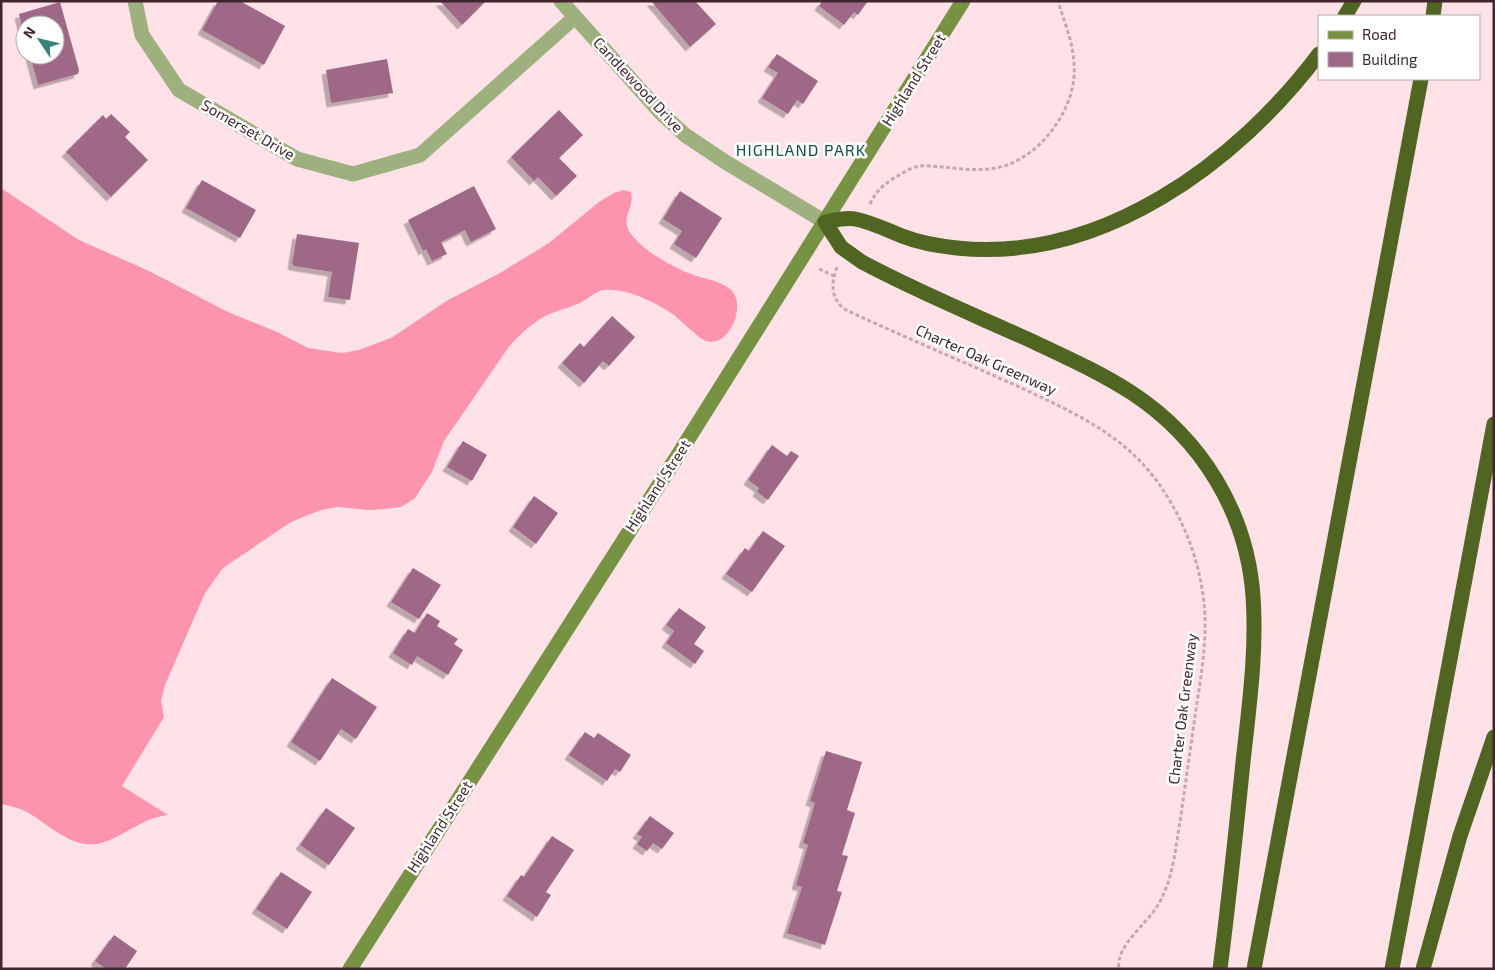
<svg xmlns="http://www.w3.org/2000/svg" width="1495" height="970" viewBox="0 0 1495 970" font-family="'Exo 2',sans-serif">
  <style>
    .forest { fill: #fd94ae }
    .building { fill: #9e6786; filter: url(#shadow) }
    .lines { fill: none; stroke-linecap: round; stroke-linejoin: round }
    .path { stroke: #c4a8ae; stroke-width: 3; stroke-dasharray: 4 2.5; stroke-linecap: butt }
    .street { stroke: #9db07e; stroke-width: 15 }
    .secondary { stroke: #789244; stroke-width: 15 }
    .highway { stroke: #506522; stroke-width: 15 }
    .labels { text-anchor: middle; stroke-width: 5; stroke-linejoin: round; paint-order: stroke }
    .street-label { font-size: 15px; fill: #41272d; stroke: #fff }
    .neighbourhood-label { font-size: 16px; letter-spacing: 1px; fill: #15504a; stroke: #fff }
  </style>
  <defs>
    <filter id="shadow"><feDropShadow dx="-4.5" dy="4.5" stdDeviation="0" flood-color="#0004"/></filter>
  </defs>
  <rect width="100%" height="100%" fill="#ffe2e7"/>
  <path class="forest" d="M1,188l78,52 70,31 79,41 49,20 31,16 34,5 17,-3 32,-12 57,-38 52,-27 49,-30 50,-41 15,-9 9,-3 8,2c4,15 -10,25 -2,39 11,18 43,36 62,43 12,5 28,6 39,15 6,5 8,13 7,21 -1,14 -13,36 -31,31 -7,-2 -26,-22 -35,-28 -19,-12 -44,-25 -67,-23 -9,1 -16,9 -24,13 -11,5 -24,8 -35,13 -14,8 -27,20 -37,32l-64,93 -12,31 -17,26 -14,9 -16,2 -16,1 -31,-3 -17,3 -30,12 -68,46 -18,25 -40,92 -4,16 3,16 -42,69 46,29c-28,3 -46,24 -71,29 -26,4 -49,-20 -70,-32 -8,-4 -17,-6 -26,-8z"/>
  <path class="building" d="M218,1h22l45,25 -21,39 -62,-35z
    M440,1h46l-24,24z
    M651,1h44l21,23 -26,23z
    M822,1h46l-10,14 -4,-3 -10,13 -25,-19z
    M60,2l19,68 -1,4 -40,11 -8,-30h25v-30h-30l-1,10 -5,-21z
    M777,54l41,27 -15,23 -6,-4 -9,14 -26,-16 16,-25 -10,-6z
    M387,59l6,34 -62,10 -5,-33z
    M559,110l24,25 -24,23 18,18 -21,20 -18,-19 -4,4 -23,-24z
    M111,114l19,18 -5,5 23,23 -37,37 -45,-45 37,-37 3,4z
    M202,180l54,30 -16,28 -54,-30z
    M474,186l22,43 -25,13 -6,-12 -24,12 6,12 -15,7 -6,-12 -3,2 -15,-31z
    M680,191l42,27 -26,40 -22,-14 8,-13 -19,-12z
    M297,234l62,9 -9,57 -22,-3 4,-25 -38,-6 -2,-2z
    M612,316l23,21 -26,29 -6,-5 -19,22 -22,-20 18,-20 4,4z
    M463,441l24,14 -15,26 -25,-14z
    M772,445l15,11 4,-5 8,5 -31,44 -11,-8 2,-4 -11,-8z
    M534,496l24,17 -22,31 -23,-17z
    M763,531l22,15 -33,46 -26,-18 19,-26 4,3z
    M413,568l28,17 -22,34 -28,-17z
    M679,608l27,19 -12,17 10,7 -9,13 -29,-21 8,-12 -8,-6z
    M427,613l13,8 -3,5 21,13 -4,5 9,6 -15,25 -31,-19 -5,9 -19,-12 15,-24 7,4z
    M332,678l45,29 -21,32 -15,-10 -21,32 -29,-19z
    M585,732l9,6 4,-5 33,22 -11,17 -5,-3 -8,12 -38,-26z
    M826,751l36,11 -15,48 8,3 -13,42 6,1 -11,35 5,1 -17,53 -38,-12 15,-46 -6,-2 12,-40 -5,-2 12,-40 -5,-2z
    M326,808l29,20 -26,37 -29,-20z
    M650,816l24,17 -12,16 -9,-6 -6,8 -10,-7 5,-7 -5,-3z
    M552,836l22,14 -28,42 5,3 -14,22 -30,-21 14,-21 3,2z
    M281,872l31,20 -25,37 -31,-20z
    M114,935l23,16 -12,18h-19l-11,-8z"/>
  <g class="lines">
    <path class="path" d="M870,204c6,-13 14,-20 26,-27 7,-4 15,-10 24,-11 7,-1 15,1 23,1 17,2 35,4 53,1 43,-8 82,-60 78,-104 -1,-22 -10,-43 -16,-63
      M837,267c-6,16 -7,32 9,43 56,26 113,50 169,75 38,18 78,35 110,62 48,40 78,109 80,171 1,35 -6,70 -11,105 -6,43 -12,87 -19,130 -3,17 -7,35 -16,50 -10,20 -44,42 -40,66
      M819,269l15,7"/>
    <path class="street" d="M135,1l7,34 37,55 118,69 56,15 67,-19 155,-138
      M561,1l99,111 25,23 42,28 98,59"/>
    <path class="secondary" d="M350,969l330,-517 283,-451"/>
    <path class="highway" d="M1345,16l9,-15
      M1433,16l2,-15
      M1220,969c9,-69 16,-138 23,-207 6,-55 14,-111 10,-166 -6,-83 -51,-157 -121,-203 -31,-20 -64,-35 -98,-51 -57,-26 -116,-50 -172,-80l-21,-15 -16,-25c10,-2 21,-5 30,-3 16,3 32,11 47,17 18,7 36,10 55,12 144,15 280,-85 362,-194
      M1254,969l167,-890
      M1392,969l102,-545
      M1423,969l37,-133 34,-99"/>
  </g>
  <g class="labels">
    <g class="street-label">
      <text transform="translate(914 80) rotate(-58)" y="5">Highland Street</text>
      <text transform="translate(638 85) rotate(47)" y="5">Candlewood Drive</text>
      <text transform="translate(248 130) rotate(30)" y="5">Somerset Drive</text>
      <text transform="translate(986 360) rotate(24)" y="5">Charter Oak Greenway</text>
      <text transform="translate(658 486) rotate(-57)" y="5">Highland Street</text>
      <text transform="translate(1183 709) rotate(-83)" y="5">Charter Oak Greenway</text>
      <text transform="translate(440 827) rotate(-57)" y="5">Highland Street</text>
    </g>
    <g class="neighbourhood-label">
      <text x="801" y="156">HIGHLAND PARK</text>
    </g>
  </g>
  <rect width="1495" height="970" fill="none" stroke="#41272d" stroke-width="5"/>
  <rect x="1318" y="15" width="162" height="65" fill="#ffffff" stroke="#b3a9ab"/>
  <rect x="1328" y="31" width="25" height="8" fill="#789244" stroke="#b3a9ab"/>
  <text x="1362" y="40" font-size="15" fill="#41272d">Road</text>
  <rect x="1328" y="52" width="25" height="15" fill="#9e6786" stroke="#b3a9ab"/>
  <text x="1362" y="65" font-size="15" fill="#41272d">Building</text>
  <g transform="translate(40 40) rotate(305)"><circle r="24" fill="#ffffff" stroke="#b3a9ab"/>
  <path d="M0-4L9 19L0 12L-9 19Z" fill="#3a8178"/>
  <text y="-8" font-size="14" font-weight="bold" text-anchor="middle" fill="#41272d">N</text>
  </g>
</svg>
